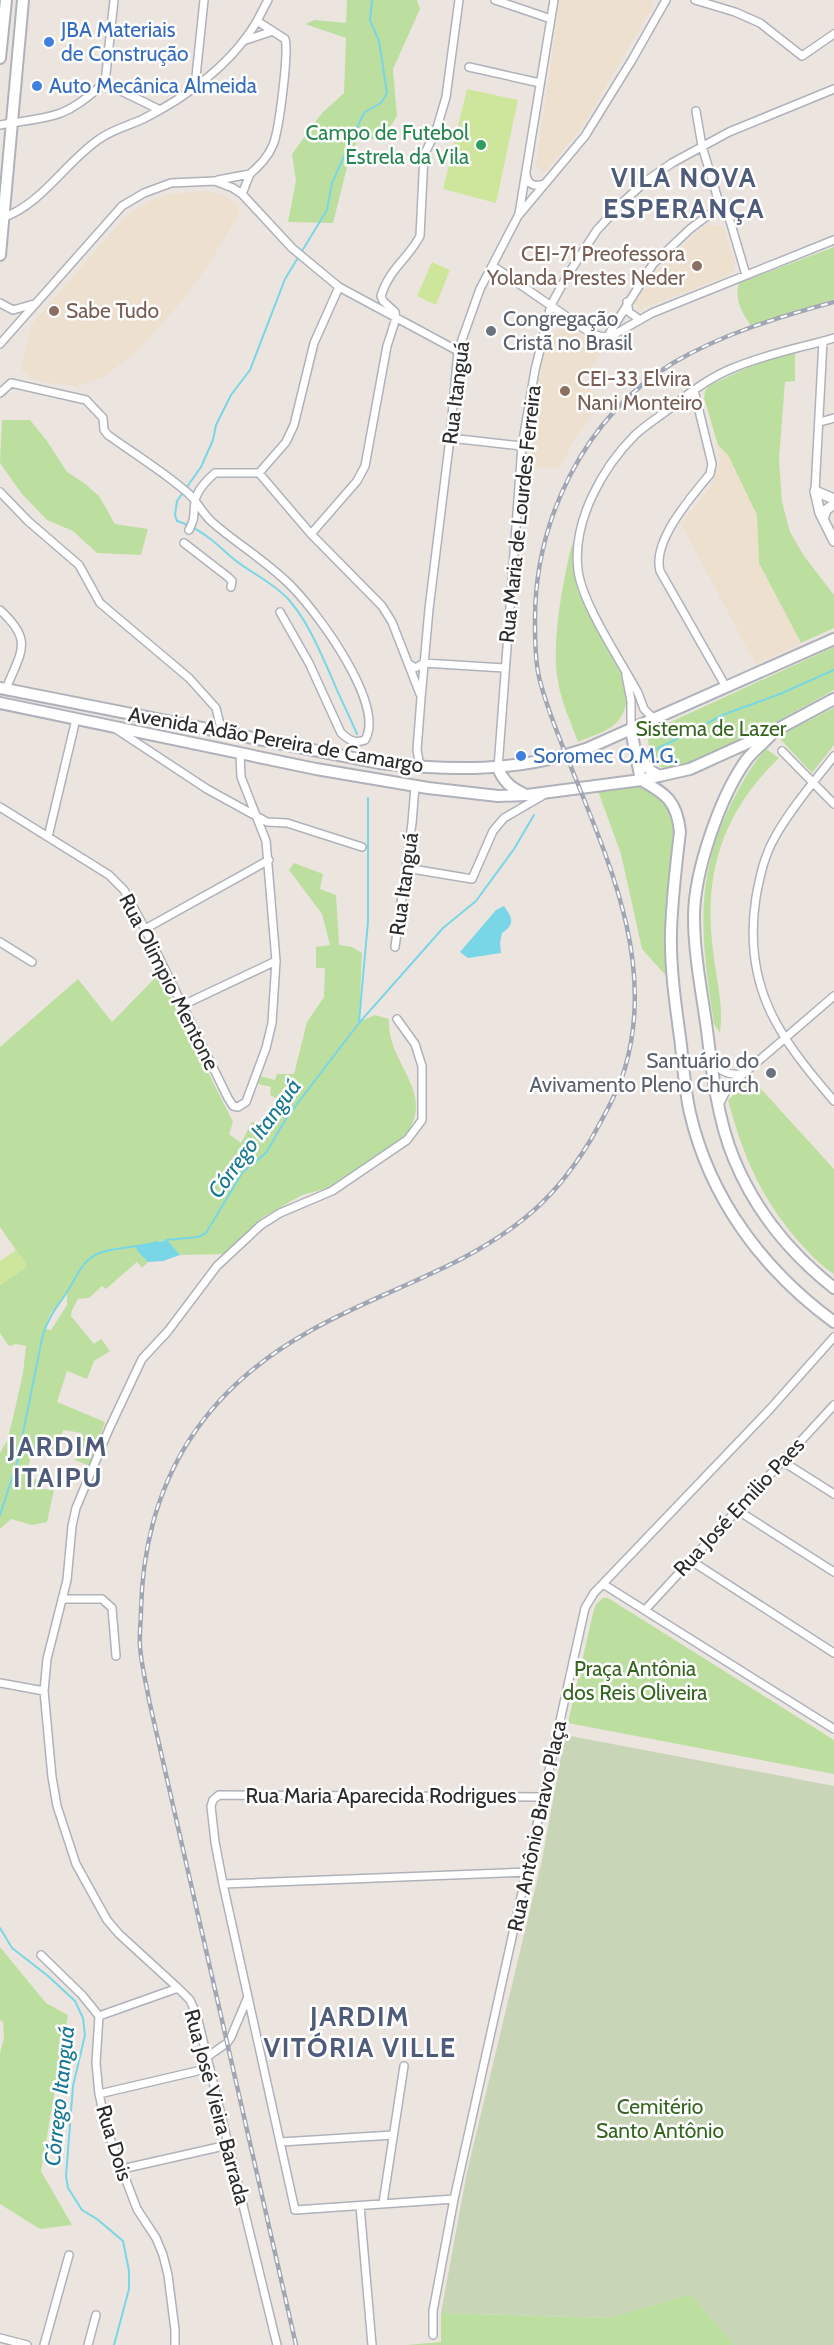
<svg xmlns="http://www.w3.org/2000/svg" width="834" height="2345" viewBox="0 0 834 2345" font-family="Cabin,sans-serif">
  <style>
    .education { fill: #ede0cf }
    .green { fill: #bcdf9f; fill-rule: evenodd }
    .cemetery { fill: #c9d5b7 }
    .pitch { fill: #cee69b }
    .water { fill: #78d6e7 }
    .lines { fill: none; stroke-linecap: round; stroke-linejoin: round }
    .stream { stroke: #78d6e7; stroke-width: 2 }
    .minor-casing { stroke: #afb2bb; stroke-width: 10 }
    .tertiary-casing { stroke: #afb2bb; stroke-width: 12 }
    .secondary-casing { stroke: #afb2bb; stroke-width: 14 }
    .minor { stroke: #fff; stroke-width: 7 }
    .tertiary { stroke: #fff; stroke-width: 9 }
    .secondary { stroke: #fff; stroke-width: 10 }
    .rail-casing { stroke: #a1a6b4; stroke-width: 4.5 }
    .rail { stroke: #fff; stroke-width: 2; stroke-dasharray: 7; stroke-linecap: butt }
    .shop-dot { fill: #3f7fe0; stroke: #fff; stroke-width: 2 }
    .leisure-dot { fill: #2e9e5b; stroke: #fff; stroke-width: 2 }
    .education-dot { fill: #8d6e63; stroke: #fff; stroke-width: 2 }
    .worship-dot { fill: #6b7280; stroke: #fff; stroke-width: 2 }
    .labels { text-anchor: middle; stroke-width: 5; stroke-linejoin: round; paint-order: stroke }
    .shop-label { font-size: 21px; fill: #366cbe; stroke: #fff; text-anchor: start }
    .leisure-label { font-size: 21px; fill: #27864d; stroke: #fff; text-anchor: end }
    .education-label { font-size: 21px; fill: #785e54; stroke: #fff; text-anchor: start }
    .worship-label { font-size: 21px; fill: #5b616d; stroke: #fff; text-anchor: start }
    .street-label { font-size: 21px; fill: #2b2b2b; stroke: #fff }
    .park-label { font-size: 21px; fill: #35651f; stroke: #fff }
    .water-label { font-size: 22px; font-style: italic; fill: #167895; stroke: #fff }
    .district-label { font-size: 27px; font-weight: bold; letter-spacing: 1.5px; fill: #4e5b7a; stroke: #fff }
  </style>
  <rect width="100%" height="100%" fill="#ece5df"/>
  <path class="education" d="M560,0h92l2,4 -72,123 -37,45 -9,-5z
    M208,191l17,5 11,8 4,8 -31,52 -26,36 -45,50 -32,26 -29,10 -28,-3 -19,-5 -9,-9 10,-44 92,-106 16,-12 16,-8 16,-5z
    M711,224l12,3 3,7 9,28 -2,9 -6,5 -88,34 -4,-7 22,-33 46,-43z
    M569,326l30,20h7l-25,35 22,20 -28,37 -15,29 -29,1 3,-46 9,-65 8,-21 9,-9z
    M718,445l10,10 29,60 2,48 42,80 -45,22 -75,-141 32,-41 7,-21z"/>
  <path class="green" d="M347,0h70l3,9 -27,60 4,47 -14,22 -26,3 -10,26 -14,56 -45,-1 8,-41 -4,-27 30,-41 22,-20 2,-55 -41,-14 10,-4 31,3z
    M834,247v52l-83,27c-9,-14 -17,-26 -12,-43z
    M795,351v30l-10,1 -6,77 3,43 8,30 14,24 30,39v33l-33,15 -42,-80 -2,-48 -29,-60 -10,-10 -14,-47 1,-7 4,-5 52,-25z
    M2,420h28l17,21 20,31 17,11 15,13 16,28 33,5 -7,26 -44,-2 -24,-22 -26,-11 -25,-26 -22,-31z
    M572,543c4,16 0,33 7,50 14,31 67,92 40,127 -10,12 -28,16 -41,22 -8,-22 -18,-43 -21,-66 -5,-41 6,-93 15,-133z
    M834,647v43c-28,15 -149,87 -173,77 -10,-4 -12,-19 -13,-29l5,-8z
    M834,708v37l-22,28 -31,-33 -1,-5z
    M766,749l13,9c-56,54 -76,115 -66,192 3,28 11,55 7,83l-6,-9c-12,-79 -21,-141 15,-216 11,-22 21,-41 37,-59z
    M637,786l14,3 18,16 6,19 -7,63v91l-26,-29 -21,-95 -23,-63z
    M294,863l29,11 -3,15 16,6 3,50 13,2 10,6 -3,69 16,-7 14,4c-3,46 51,74 14,119l-71,49 -30,8 -39,22 -38,37 -45,1 -14,-15 -29,6 1,6 10,10 -6,6 -5,-6 -31,27 -4,-3 -13,12 -11,1 -6,11 -1,6 23,28 7,-5 9,12 -16,10 -7,18 -20,-8 -10,31 48,20 -15,44 -15,-6 7,-27 -19,-3 -5,21 -18,-6 -1,12 -8,-1 -5,20 14,5v8l14,1 -7,32 -15,3 -21,-6 -11,10v-76l7,-12 6,-23 10,-45 3,-27 -10,-2 -7,2 -9,-13v-48l27,-19 -27,-39v-180l78,-68 34,43 47,-48 74,148 -4,12 12,9 11,-21 14,4 11,-27 -7,-4 1,-8 -13,-3 2,-8 15,4 2,-6h17l13,-52 17,-25 1,-29h-9v-21l14,-2 -8,-31 -33,-44zM67,1292v13l-16,25 -6,-1 5,-14z
    M752,1079l82,90v105c-13,-8 -23,-19 -34,-31 -39,-44 -57,-87 -72,-143z
    M603,1598h5l226,142v34l-266,-51 25,-110 3,-9z
    M0,1947l46,56 22,12 -27,156 31,54 -32,4 -40,-25v-151l4,-15 -1,-16 -3,-2z
    M691,2294l43,51h-328l35,-3v-29l168,5z"/>
  <path class="cemetery" d="M565,1735l269,51v559h-100l-43,-51 -81,24 -169,-5 26,-141 75,-312z"/>
  <path class="pitch" d="M467,89l51,11 -22,103 -53,-14z
    M432,262l18,8 -14,35 -19,-9z
    M16,1250l11,16 -27,19v-24z"/>
  <path class="water" d="M504,906c9,13 11,18 -2,27l-2,10 1,10 -33,5 -8,-6 36,-42z
    M167,1240l13,15 -17,6 -15,1 -10,-10 -2,-5z"/>
  <g class="lines">
    <path class="stream" d="M357,734c-8,-19 -18,-38 -26,-58 -12,-27 -23,-54 -42,-76 -17,-19 -41,-28 -59,-44 -15,-14 -32,-29 -53,-35l-2,-6 2,-14 24,-34 12,-27 3,-15 15,-30 19,-25 35,-91 42,-69 5,-27 29,-64 4,-7 16,-9 6,-10 -8,-52 -9,-21 2,-20
      M651,752l74,-38 55,-20 54,-24
      M359,1022l9,-101v-123
      M166,1240l32,-3 8,-4 36,-60 24,-20 21,-36 72,-94 84,-95 33,-27 38,-52 20,-34
      M0,1515l17,-52 26,-129c5,-14 11,-24 20,-36 13,-17 17,-39 39,-46 18,-5 37,-5 56,-10
      M0,1928l12,20 36,28 27,25 8,17 2,17 -12,51 -7,90 2,12 14,22 15,9 26,22 6,30v18l-15,56"/>
    <defs>
      <path id="minor" d="M495,0l56,19
        M695,0l40,12 25,11 42,33 32,-22
        M246,40l27,-9
        M469,67l71,16
        M105,83l9,-83
        M105,83l55,27
        M195,86l9,-86
        M0,125c20,-4 42,-5 61,-12 17,-7 30,-19 44,-30
        M250,174c10,-9 18,-17 23,-29 6,-14 16,-93 12,-106l-28,-18 11,-21
        M526,175c2,10 9,12 18,9
        M218,180l32,-6 -8,20
        M519,214l35,-214
        M728,214l18,61
        M2,218c39,-13 63,-55 96,-78 13,-10 30,-14 45,-21 44,-22 89,-55 114,-98
        M493,266l99,68 11,3 12,-3 37,-21 182,-73
        M339,287l-25,56 -20,82 -8,17 -27,31 52,61 71,72 10,16 28,72
        M627,302l2,10 11,8
        M0,303l13,7 21,-6
        M607,337l46,-73 37,-35 30,-23 -18,-60 -6,-35
        M0,344l122,-138 22,-13 27,-10 44,-2 18,7 9,6 50,54 47,39 119,64
        M694,390l18,74 -2,10c-19,23 -58,67 -50,97l66,116
        M0,393l11,-10 75,17 17,18 1,12 4,5c25,18 59,39 81,59 9,9 14,20 23,28 26,23 58,41 82,67 24,25 92,116 71,151 -11,4 -16,0 -24,-7l-32,-70 -29,-51
        M820,422l14,-4
        M450,438l72,8
        M815,491l8,-150
        M0,492l28,29 51,44 21,38 89,75 27,30 6,25
        M189,530c7,-14 4,-15 6,-29 2,-11 12,-21 20,-28h44
        M311,534l46,-53 8,-15 22,-120 9,-28 -1,-6 -12,-11 -2,-5c8,-27 27,-37 39,-60l4,-81 12,-24 10,-34 13,-97
        M184,543l44,34 4,4 -1,6
        M0,610c34,31 21,41 6,79
        M409,664l6,4 9,-5 80,5
        M626,675l5,26v29
        M655,720l-11,-11 -6,-16c-17,-32 -56,-89 -60,-123 -6,-48 24,-102 57,-135 11,-10 25,-19 37,-28 18,-15 39,-30 61,-39 33,-14 67,-20 101,-30
        M116,729l91,60 60,33 20,1 75,24
        M782,751l52,53
        M834,756c-20,26 -43,52 -59,81 -11,19 -15,39 -19,60 -14,90 23,140 78,204
        M424,768l-5,-7 -2,-11 4,-52 8,-89 21,-171 8,-87 22,-62 38,-73 67,-80 47,-76 34,-60
        M498,768l24,-322 13,-76 16,-65 16,-29 30,-46 26,-28 23,-21 26,-18 57,-31 105,-43
        M0,807l109,68 15,15 21,39 83,169 5,8 5,1 8,-5 20,-54 6,-25 4,-62 -10,-120 -25,-64 -1,-24
        M48,837l28,-118
        M406,868l66,11 21,-48 11,-13 38,-22
        M145,929l124,-69
        M0,942l32,20
        M395,947l17,-124 3,-37
        M183,1005l93,-44
        M711,1060c8,10 19,17 32,13
        M719,1105l9,-18 106,-91
        M782,1461l52,33
        M737,1510l97,62
        M690,1560l144,93
        M603,1584l231,145
        M62,1599h40l10,9 4,48
        M645,1610l189,-205
        M0,1683l44,8
        M223,1884l304,-12
        M41,1955l41,40 17,21 -3,47 3,31 9,39 29,76 19,29 7,17 5,20 7,55v15
        M99,2016l79,-28
        M207,2057l20,-14 4,-6 16,-38
        M99,2094l111,-26
        M281,2142l112,-7
        M122,2169l106,-24
        M454,2199l-159,11 -72,-326 -8,-42 -4,-36 2,-6 6,-5 323,2
        M383,2203l21,-137
        M360,2206l12,139
        M433,2335v-24l21,-112 131,-591 9,-15 176,-184 64,-72
        M0,2338l27,7
        M44,2345l25,-90
        M88,2345l8,-30
        M277,2345l-80,-329 -7,-16 -12,-12 -59,-54 -12,-14 -31,-56 -19,-58 -5,-29 -8,-86 3,-32 20,-79 5,-54 4,-18 33,-79 33,-70 26,-28 49,-65 44,-41 19,-12 52,-22 75,-51 15,-20v-54l-7,-22 -18,-25"/>
      <path id="tertiary" d="M815,491l5,22 14,28
        M815,491l19,8
        M823,519l3,-9 8,-6"/>
      <path id="secondary" d="M0,58l6,-58
        M0,255l23,-255
        M0,688l379,75c73,8 138,9 207,-14l248,-110
        M0,703l316,66 112,19 70,8 29,-1 114,-15 49,-11 86,-39 58,-31
        M631,730l10,50
        M770,736c-8,8 -16,15 -23,23 -27,37 -53,113 -53,158 0,38 8,76 13,113 5,42 11,91 27,129 21,51 57,95 100,129
        M636,754l15,17 9,5
        M498,768c5,13 13,20 26,26
        M641,780c25,14 36,21 39,52 -4,33 -8,66 -9,100 -1,37 5,76 10,113 2,22 4,46 9,68 20,86 73,157 144,209"/>
    </defs>
    <use href="#minor" class="minor-casing"/>
    <use href="#tertiary" class="tertiary-casing"/>
    <use href="#secondary" class="secondary-casing"/>
    <use href="#minor" class="minor"/>
    <use href="#tertiary" class="tertiary"/>
    <use href="#secondary" class="secondary"/>
    <defs>
      <path id="rail" d="M296,2345l-147,-645c-3,-18 -8,-36 -9,-54 -1,-11 1,-24 1,-36 3,-126 59,-218 169,-279 70,-40 153,-62 216,-114 26,-21 47,-48 64,-76 13,-23 27,-47 35,-73 31,-107 -17,-208 -56,-306 -11,-27 -23,-56 -30,-85 -4,-18 -4,-36 -4,-54 -1,-102 49,-206 138,-260 49,-29 106,-46 161,-61"/>
    </defs>
    <use href="#rail" class="rail-casing"/>
    <use href="#rail" class="rail"/>
  </g>
  <g class="shop-dot">
    <circle cx="49" cy="42" r="6"/>
    <circle cx="37" cy="86" r="6"/>
    <circle cx="521" cy="756" r="6"/>
  </g>
  <circle class="leisure-dot" cx="481" cy="145" r="6"/>
  <g class="education-dot">
    <circle cx="697" cy="266" r="6"/>
    <circle cx="54" cy="311" r="6"/>
    <circle cx="565" cy="391" r="6"/>
  </g>
  <g class="worship-dot">
    <circle cx="491" cy="331" r="6"/>
    <circle cx="771" cy="1073" r="6"/>
  </g>
  <g class="labels">
    <g class="shop-label">
      <text x="61" y="37">JBA Materiais<tspan x="61" dy="24">de Construção</tspan></text>
      <text x="49" y="93">Auto Mecânica Almeida</text>
      <text x="533" y="763">Soromec O.M.G.</text>
    </g>
    <g class="leisure-label">
      <text x="469" y="140">Campo de Futebol<tspan x="469" dy="24">Estrela da Vila</tspan></text>
    </g>
    <g class="education-label">
      <text x="685" y="261" text-anchor="end">CEI-71 Preofessora<tspan x="685" dy="24">Yolanda Prestes Neder</tspan></text>
      <text x="66" y="318">Sabe Tudo</text>
      <text x="577" y="386">CEI-33 Elvira<tspan x="577" dy="24">Nani Monteiro</tspan></text>
    </g>
    <g class="worship-label">
      <text x="503" y="326">Congregação<tspan x="503" dy="24">Cristã no Brasil</tspan></text>
      <text x="759" y="1068" text-anchor="end">Santuário do<tspan x="759" dy="24">Avivamento Pleno Church</tspan></text>
    </g>
    <g class="street-label">
      <text transform="translate(456 393) rotate(-83)" y="7">Rua Itanguá</text>
      <text transform="translate(520 514) rotate(-84)" y="7">Rua Maria de Lourdes Ferreira</text>
      <text transform="translate(276 740) rotate(10)" y="7">Avenida Adão Pereira de Camargo</text>
      <text transform="translate(404 884) rotate(-82)" y="7">Rua Itanguá</text>
      <text transform="translate(169 982) rotate(63)" y="7">Rua Olimpio Mentone</text>
      <text transform="translate(739 1507) rotate(-47)" y="7">Rua José Emilio Paes</text>
      <text x="381" y="1803">Rua Maria Aparecida Rodrigues</text>
      <text transform="translate(537 1826) rotate(-78)" y="7">Rua Antônio Bravo Plaça</text>
      <text transform="translate(217 2107) rotate(75)" y="7">Rua José Vieira Barrada</text>
      <text transform="translate(114 2143) rotate(73)" y="7">Rua Dois</text>
    </g>
    <g class="park-label">
      <text x="711" y="736">Sistema de Lazer</text>
      <text x="635" y="1676">Praça Antônia<tspan x="635" dy="24">dos Reis Oliveira</tspan></text>
      <text x="660" y="2114">Cemitério<tspan x="660" dy="24">Santo Antônio</tspan></text>
    </g>
    <g class="water-label">
      <text transform="translate(254 1138) rotate(-54)" y="8">Córrego Itanguá</text>
      <text transform="translate(59 2096) rotate(-84)" y="8">Córrego Itanguá</text>
    </g>
    <g class="district-label">
      <text x="684" y="187">VILA NOVA<tspan x="684" dy="31">ESPERANÇA</tspan></text>
      <text x="58" y="1456">JARDIM<tspan x="58" dy="31">ITAIPU</tspan></text>
      <text x="360" y="2026">JARDIM<tspan x="360" dy="31">VITÓRIA VILLE</tspan></text>
    </g>
  </g>
</svg>
